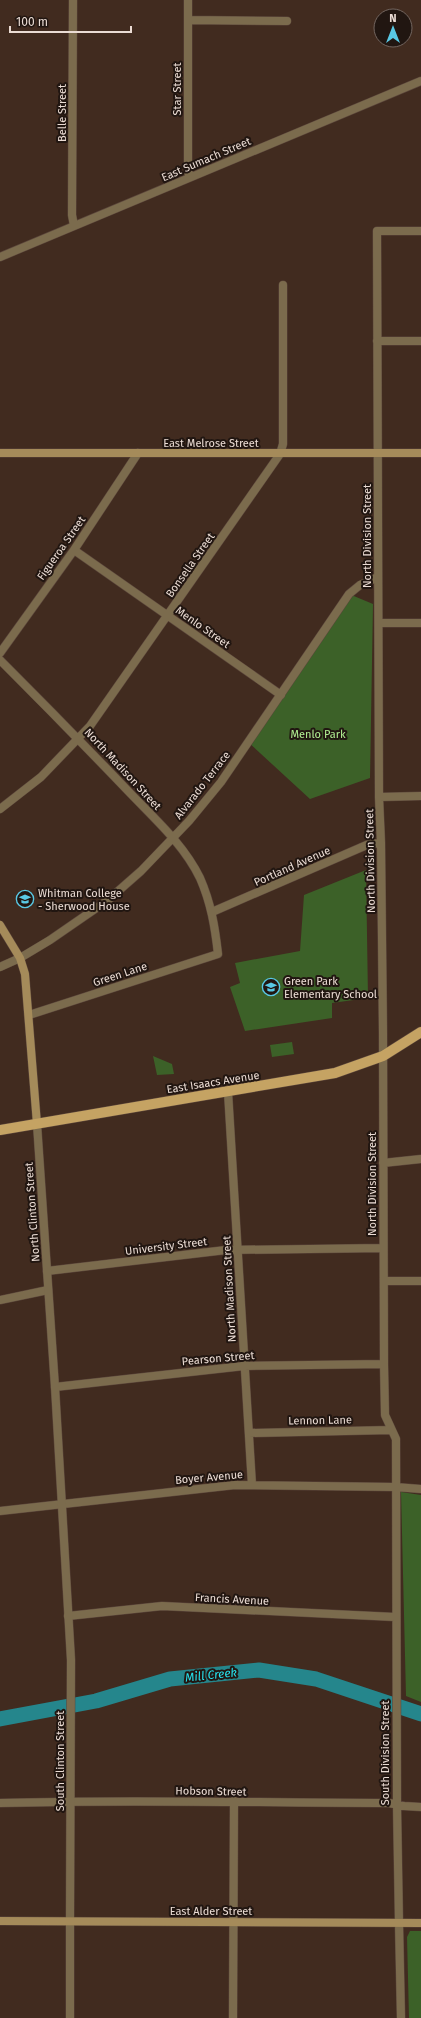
<svg xmlns="http://www.w3.org/2000/svg" width="421" height="2018" viewBox="0 0 421 2018" font-family="'Fira Sans',sans-serif">
  <style>
    .green { fill: #3c6128 }
    .lines { fill: none; stroke-linecap: round; stroke-linejoin: round }
    .river { stroke: #25868c; stroke-width: 15 }
    .minor-casing { stroke: #5c473c; stroke-width: 9 }
    .tertiary-casing { stroke: #5c473c; stroke-width: 9 }
    .secondary-casing { stroke: #5c473c; stroke-width: 9 }
    .primary-casing { stroke: #5c473c; stroke-width: 11 }
    .minor { stroke: #7b6b4d; stroke-width: 8 }
    .tertiary { stroke: #7b6b4d; stroke-width: 8 }
    .secondary { stroke: #a58b5a; stroke-width: 8 }
    .primary { stroke: #c5a363; stroke-width: 10 }
    .labels { text-anchor: middle; stroke-width: 4; stroke-linejoin: round; paint-order: stroke }
    .street-label { font-size: 11px; fill: #ebdcd4; stroke: #211611 }
    .park-label { font-size: 11px; fill: #b1f092; stroke: #211611 }
    .poi-label { font-size: 11px; fill: #ebdcd4; stroke: #211611; text-anchor: start }
    .water-label { font-size: 12px; font-style: italic; fill: #26e4ef; stroke: #211611 }
  </style>
  <rect width="100%" height="100%" fill="#412b1f"/>
  <path class="green" d="M349,594l24,10 -3,174 -60,21 -62,-57z
    M366,870l2,128 -36,5v15l-87,13 -15,-44 10,-4 -5,-20 65,-12 4,-56z
    M292,1042l2,12 -22,3 -2,-12z
    M153,1056l19,8 2,10 -17,1z
    M401,1492l20,3v207l-15,-6z
    M410,1931h11v87h-12l-2,-81z"/>
  <g class="lines">
    <path class="river" d="M0,1719l96,-18 74,-22 89,-9 57,9 105,35"/>
    <defs>
      <path id="minor" d="M73,0l-1,215 2,11
        M188,0v167l1,10
        M188,20l99,1
        M0,257l421,-176
        M377,341h44
        M74,550l207,145
        M379,623h42
        M0,653l74,-103 64,-97
        M0,660c44,44 88,89 131,134 25,26 53,51 69,84 11,25 15,49 18,76l-189,61
        M379,797l42,-1
        M0,809l41,-32 49,-51 190,-272 3,-10v-159
        M212,912l157,-68 12,-1
        M0,967l20,-9 30,-18 58,-40 33,-29 48,-50 32,-39 128,-188 11,-9 18,-8
        M228,1092l24,393
        M383,1163l38,-4
        M47,1271l179,-21 157,-2
        M384,1281h37
        M0,1300l48,-10
        M55,1387l189,-21 140,-2
        M249,1433l142,-3
        M0,1511l235,-26 160,2 26,2
        M68,1616l94,-10 233,11
        M0,1803c130,-4 259,0 389,0l15,3 17,1
        M399,1923l-2,-118 -1,-366 -11,-24 -1,-51 -1,-331 -2,-190 -2,-46 -2,-566h44
        M70,2018v-97
        M233,2018l1,-217"/>
      <path id="tertiary" d="M37,1124l18,263 16,273 -1,261
        M399,1923l2,95"/>
      <path id="secondary" d="M0,453h421
        M0,925l20,33 5,16 12,150
        M0,1921l421,2"/>
      <path id="primary" d="M0,1130l335,-57 48,-17 38,-24"/>
    </defs>
    <use href="#minor" class="minor-casing"/>
    <use href="#tertiary" class="tertiary-casing"/>
    <use href="#secondary" class="secondary-casing"/>
    <use href="#primary" class="primary-casing"/>
    <use href="#minor" class="minor"/>
    <use href="#tertiary" class="tertiary"/>
    <use href="#secondary" class="secondary"/>
    <use href="#primary" class="primary"/>
  </g>
  <defs>
    <symbol id="university-ring" viewBox="-11 -11 22 22"><circle r="9.5" fill="#211611" stroke="#59c8e4" stroke-width="1.5"/><path d="M0-5L7-2L0 1L-7-2ZM-4 1L0 2.5L4 1V4Q0 6-4 4Z" fill="#59c8e4"/></symbol>
    <symbol id="school-ring" viewBox="-11 -11 22 22"><circle r="9.5" fill="#211611" stroke="#59c8e4" stroke-width="1.5"/><path d="M0-5L7-2L0 1L-7-2ZM-4 1L0 2.5L4 1V4Q0 6-4 4Z" fill="#59c8e4"/></symbol>
  </defs>
  <g fill-rule="evenodd">
    <use href="#university-ring" x="15" y="889" width="20" height="20"/>
    <use href="#school-ring" x="261" y="977" width="20" height="20"/>
  </g>
  <g class="labels">
    <g class="street-label">
      <text transform="translate(177 89) rotate(-90)" y="4">Star Street</text>
      <text transform="translate(62 113) rotate(-90)" y="4">Belle Street</text>
      <text transform="translate(206 159) rotate(-23)" y="4">East Sumach Street</text>
      <text x="211" y="447">East Melrose Street</text>
      <text transform="translate(367 536) rotate(-90)" y="4">North Division Street</text>
      <text transform="translate(61 548) rotate(-55)" y="4">Figueroa Street</text>
      <text transform="translate(190 565) rotate(-55)" y="4">Bonsella Street</text>
      <text transform="translate(203 627) rotate(35)" y="4">Menlo Street</text>
      <text transform="translate(123 769) rotate(47)" y="4">North Madison Street</text>
      <text transform="translate(202 785) rotate(-52)" y="4">Alvarado Terrace</text>
      <text transform="translate(370 861) rotate(-91)" y="4">North Division Street</text>
      <text transform="translate(292 866) rotate(-24)" y="4">Portland Avenue</text>
      <text transform="translate(120 974) rotate(-18)" y="4">Green Lane</text>
      <text transform="translate(213 1082) rotate(-9)" y="4">East Isaacs Avenue</text>
      <text transform="translate(372 1184) rotate(-90)" y="4">North Division Street</text>
      <text transform="translate(32 1212) rotate(-94)" y="4">North Clinton Street</text>
      <text transform="translate(166 1246) rotate(-7)" y="4">University Street</text>
      <text transform="translate(229 1289) rotate(-93)" y="4">North Madison Street</text>
      <text transform="translate(218 1358) rotate(-5)" y="4">Pearson Street</text>
      <text transform="translate(320 1420) rotate(-1)" y="4">Lennon Lane</text>
      <text transform="translate(209 1477) rotate(-5)" y="4">Boyer Avenue</text>
      <text transform="translate(232 1599) rotate(3)" y="4">Francis Avenue</text>
      <text transform="translate(385 1753) rotate(-90)" y="4">South Division Street</text>
      <text transform="translate(60 1761) rotate(-90)" y="4">South Clinton Street</text>
      <text transform="translate(211 1791) rotate(1)" y="4">Hobson Street</text>
      <text x="211" y="1915">East Alder Street</text>
    </g>
    <g class="park-label">
      <text x="318" y="738">Menlo Park</text>
    </g>
    <g class="poi-label">
      <text x="38" y="897">Whitman College<tspan x="38" dy="13">- Sherwood House</tspan></text>
      <text x="284" y="985">Green Park<tspan x="284" dy="13">Elementary School</tspan></text>
    </g>
    <g class="water-label">
      <text transform="translate(211 1675) rotate(-6)" y="4">Mill Creek</text>
    </g>
  </g>
  <g transform="translate(393 28)"><circle r="19" fill="#211611" stroke="#72655f"/>
  <path d="M0-3L7 15L0 10L-7 15Z" fill="#59c8e4"/>
  <text y="-6" font-size="11" font-weight="bold" text-anchor="middle" fill="#ebdcd4">N</text>
  </g>
  <path d="M10 26v6h121v-6" fill="none" stroke="#ebdcd4" stroke-width="2"/>
  <text x="16" y="26" font-size="12" fill="#ebdcd4" stroke="#211611" stroke-width="3" paint-order="stroke">100 m</text>
</svg>
